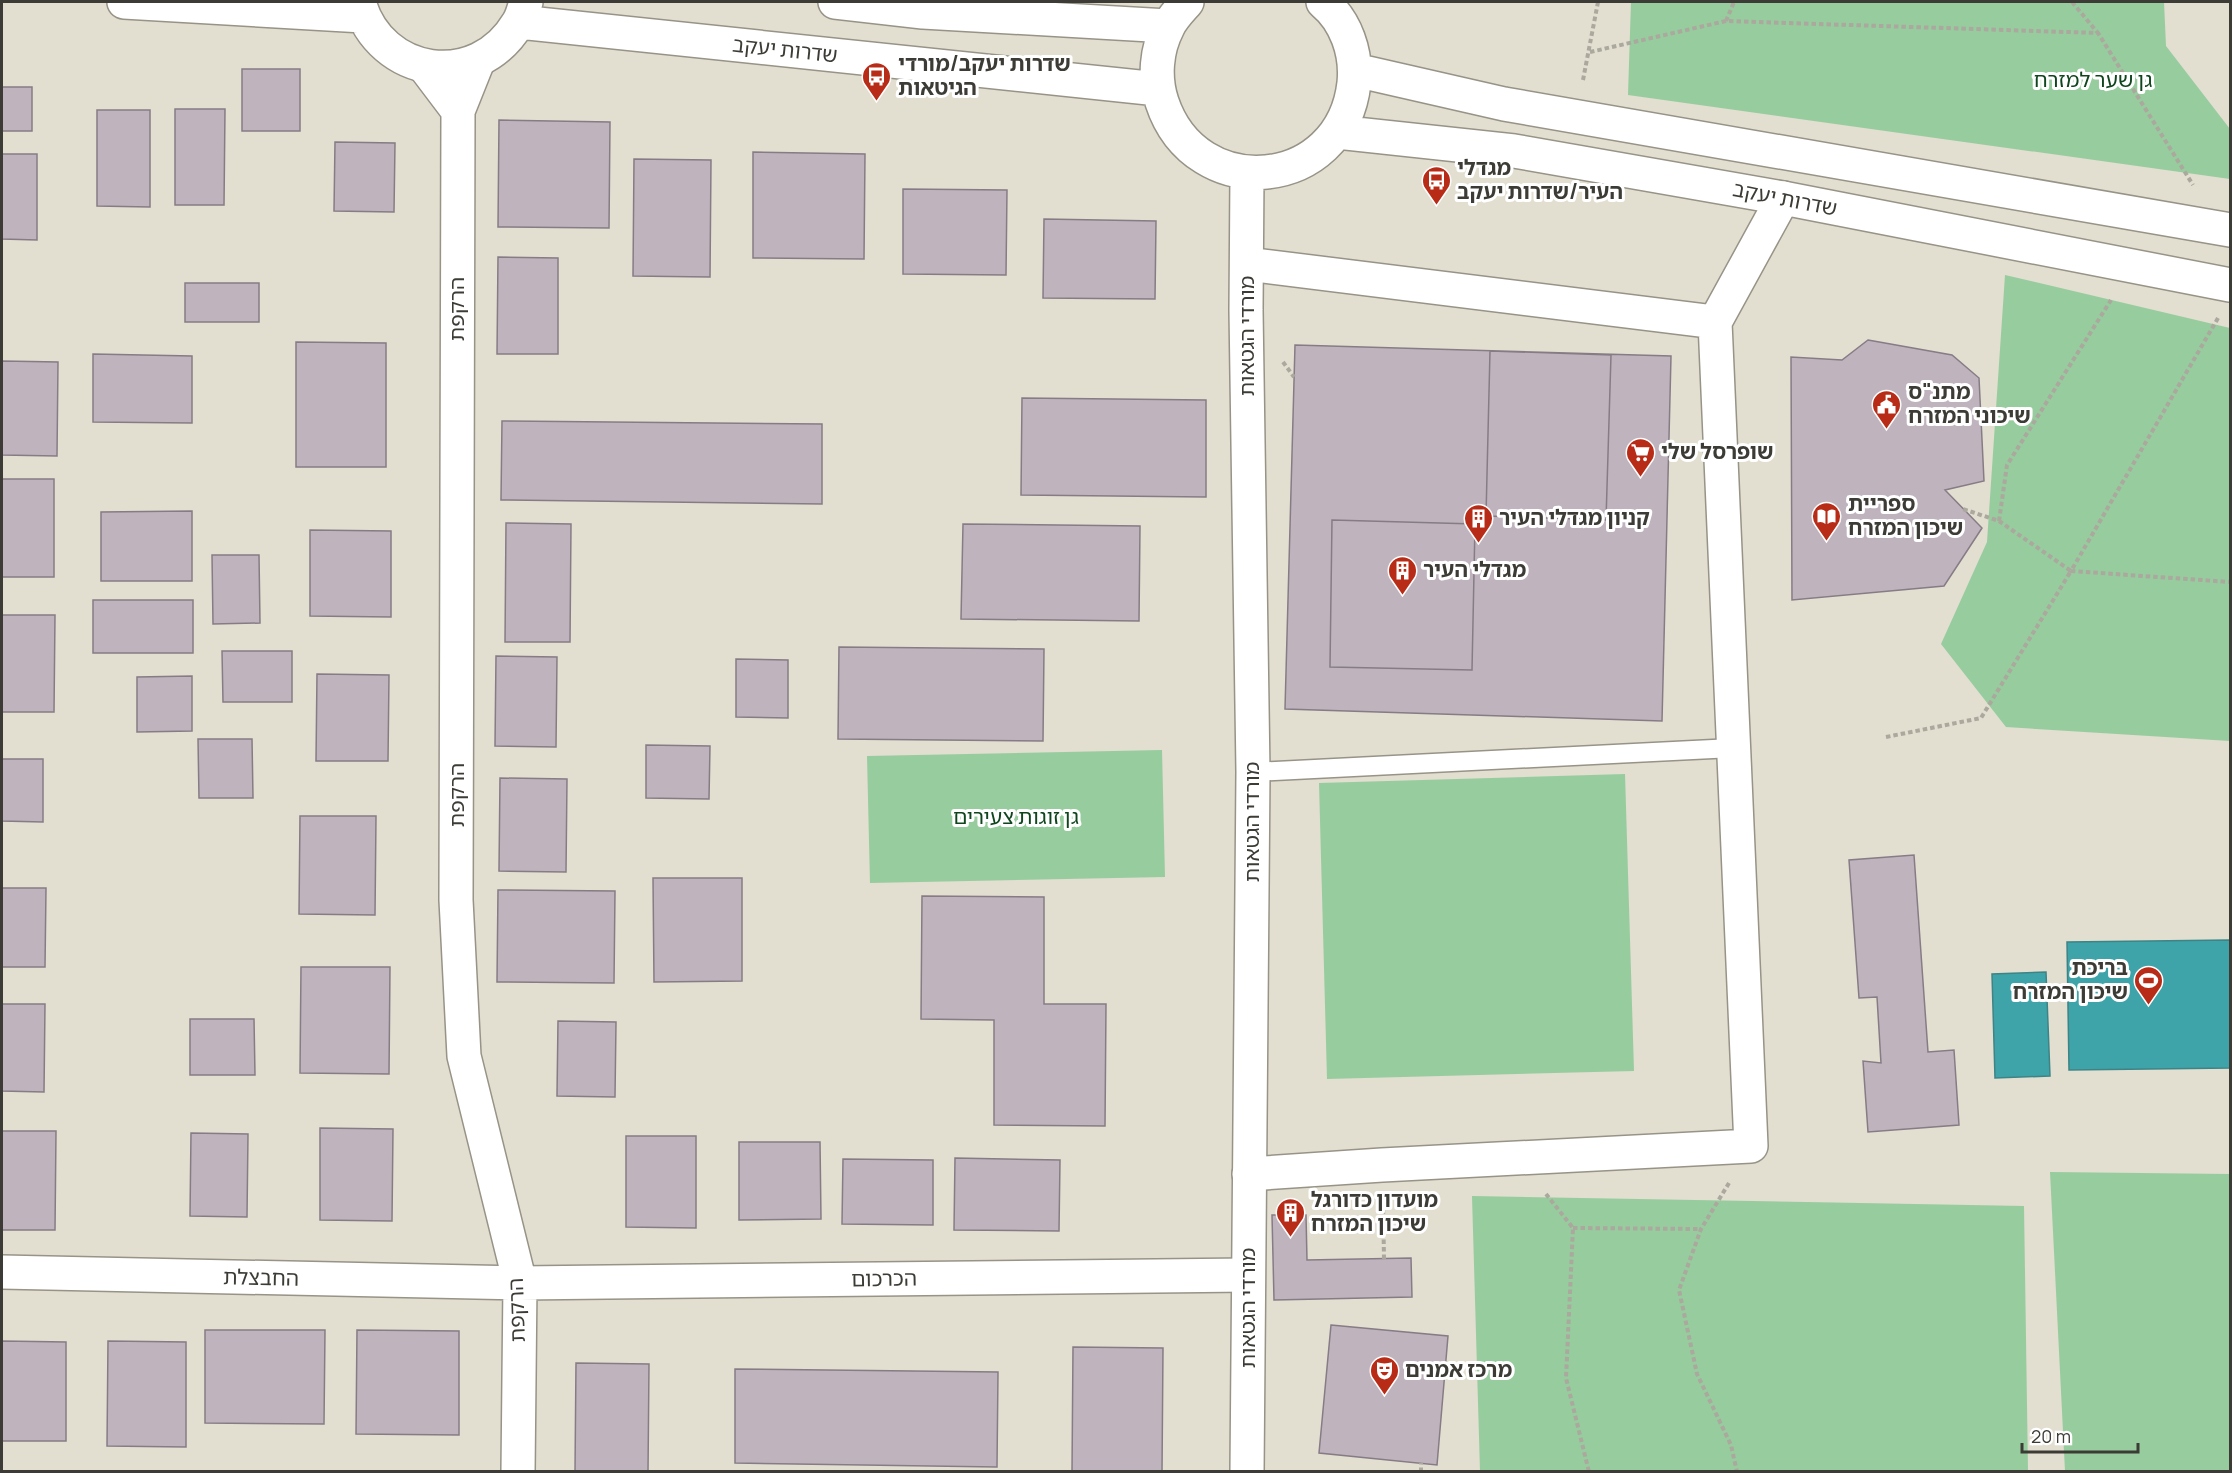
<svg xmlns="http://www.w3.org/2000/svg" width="2232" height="1473" viewBox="0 0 2232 1473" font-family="Manrope,'Noto Sans Hebrew',sans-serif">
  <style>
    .green { fill: #97cc9e }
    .water { fill: #3ea4a9; stroke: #3d8486; stroke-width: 1.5 }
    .building { fill: #bfb4be; stroke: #867c85; stroke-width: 1.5 }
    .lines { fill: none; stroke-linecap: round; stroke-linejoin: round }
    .service-casing { stroke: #979387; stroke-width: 21 }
    .minor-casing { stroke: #979387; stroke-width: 36 }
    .tertiary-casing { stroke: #979387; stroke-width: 36 }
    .path { stroke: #aba89d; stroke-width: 4; stroke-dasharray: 4.5 3; stroke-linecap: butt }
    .service { stroke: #fff; stroke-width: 18 }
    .minor { stroke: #fff; stroke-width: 33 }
    .tertiary { stroke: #fff; stroke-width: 33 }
    .labels { text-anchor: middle; stroke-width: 6; stroke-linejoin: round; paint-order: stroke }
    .street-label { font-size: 21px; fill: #3c3b35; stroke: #fff }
    .poi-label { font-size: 21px; font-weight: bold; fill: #3c3b35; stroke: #fff; text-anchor: start }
    .park-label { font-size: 21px; fill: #0f461e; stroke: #fff }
  </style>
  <rect width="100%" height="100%" fill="#e2ded0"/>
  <path class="green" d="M1631,2h533l2,44 64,83v50l-602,-84z
    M2005,275l225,53v413l-224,-14 -65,-83 46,-102z
    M1162,750l3,127 -295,6 -3,-127z
    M1625,774l9,297 -307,8 -8,-296z
    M2050,1172l180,2v297h-165z
    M1472,1196l552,10 4,265h-548z"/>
  <path class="water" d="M2230,940v128l-161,2 -2,-128z
    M2046,972l4,104 -55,2 -3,-104z"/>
  <path class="building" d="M242,69h58v62h-58z
    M2,87h30v44h-30z
    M175,109h50l-1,96h-49z
    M97,110h53v97l-53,-1z
    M499,120l111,2 -1,106 -111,-1z
    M335,142l60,1 -1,69 -60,-1z
    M753,152l112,2 -1,105 -111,-1z
    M2,154h35v86l-35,-1z
    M634,159l77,1 -1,117 -77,-1z
    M903,189l104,1 -1,85 -103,-1z
    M1044,219l112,2 -1,78 -112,-1z
    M498,257l60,1v96h-61z
    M185,283h74v39h-74z
    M1868,340l84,15 27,23 5,103 -39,9 37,38 -38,58 -152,14 -1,-243 51,3z
    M296,342l90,1v124h-90z
    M1295,345l376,11 -9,365 -377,-12z
    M1490,351l121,4 -5,165 -120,-4z
    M93,354l99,2v67l-99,-1z
    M2,361l56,1 -1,94 -55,-1z
    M1022,398l184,2v97l-185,-2z
    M502,421l320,3v80l-321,-4z
    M2,479h52v98h-52z
    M192,511v70h-91v-69z
    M1332,520l143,4 -3,146 -142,-3z
    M506,523l65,1 -1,118h-65z
    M963,524l177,2 -1,95 -178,-2z
    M310,530l81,1v86l-81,-1z
    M212,555h47l1,68 -47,1z
    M93,600h100v53h-100z
    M2,615h53l-1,97h-52z
    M839,647l205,2 -1,92 -205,-2z
    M222,651h70v51h-69z
    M496,656l61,1 -1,90 -61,-1z
    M736,659l52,1v58l-52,-1z
    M317,674l72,1 -1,86h-72z
    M192,676v55l-55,1v-55z
    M198,739h54l1,59h-54z
    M646,745l64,1 -1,53 -63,-1z
    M2,759h41v63l-41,-1z
    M500,778l67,1 -1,93 -67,-1z
    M300,816h76l-1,99 -76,-1z
    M1914,855l14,197 26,-2 5,75 -91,7 -5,-71 18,2 -4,-66 -18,1 -10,-138z
    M653,878h89v103l-88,1z
    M2,888h44l-1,79h-43z
    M498,890l117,1 -1,92 -117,-1z
    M922,896l122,1v107h62l-1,122 -111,-1v-105l-73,-1z
    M301,967h89l-1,107 -89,-1z
    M2,1004h43l-1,88 -42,-1z
    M190,1019h64l1,56h-65z
    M558,1021l58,1 -1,75 -58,-1z
    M320,1128l73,1 -1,92 -72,-1z
    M2,1131h54l-1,99h-53z
    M191,1133l57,1 -1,83 -57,-1z
    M626,1136h70v92l-70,-1z
    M739,1142h81l1,77 -82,1z
    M955,1158l105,2 -1,71 -105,-1z
    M843,1159l90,1v65l-91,-1z
    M1272,1215h34l1,45 104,-2 1,39 -138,3z
    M1331,1325l117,11 -11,129 -118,-12z
    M205,1330h120l-1,94 -119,-1z
    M357,1330l102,1v104l-103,-1z
    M2,1341l64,1v99h-64z
    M108,1341l78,1v105l-79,-1z
    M1073,1347l90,1 -1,124h-90z
    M576,1363l73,1 -1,108h-73z
    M735,1369l263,3 -1,95 -262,-4z"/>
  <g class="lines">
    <defs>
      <path id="service" d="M1253,772l480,-24"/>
      <path id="minor" d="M478,61l-20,50 -2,789 8,156 56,227 -2,189
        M424,66l34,45
        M1247,264l468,58
        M1249,1174l133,-9 369,-19 -36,-824 68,-124
        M2,1272l518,11 728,-8"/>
      <path id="tertiary" d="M124,2l239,14
        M359,2c21,75 118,90 159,21 4,-6 6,-15 8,-21
        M835,2l88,10 245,14
        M1187,2c-6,7 -15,16 -19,25 -12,23 -14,51 -6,75 34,103 180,90 192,-19 3,-30 -8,-62 -31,-81
        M519,22l639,67
        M1355,70l149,34 726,126
        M1337,132l177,19 269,47 447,87
        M1247,173l-1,137 7,462 -6,700"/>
    </defs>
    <use href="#service" class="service-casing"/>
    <use href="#minor" class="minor-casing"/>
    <use href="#tertiary" class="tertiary-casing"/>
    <path class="path" d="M2072,2l26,31
      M1726,21l8,-19
      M1590,52l136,-31 372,12 95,152
      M1583,80l15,-78
      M2218,318l-147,253 159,11
      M1283,362l11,15
      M1999,521l8,-56 104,-165
      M1886,737l95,-19 90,-147 -72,-50 -36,-12
      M1729,1183l-28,46 -22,61 18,84 34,71 6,27
      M1546,1194l27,34 -7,150 23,94
      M1383,1202l1,57
      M1573,1228l128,1
      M1421,1472v-9"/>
    <use href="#service" class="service"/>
    <use href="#minor" class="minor"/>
    <use href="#tertiary" class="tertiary"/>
  </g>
  <defs>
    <symbol id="bus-pin" viewBox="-11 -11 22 30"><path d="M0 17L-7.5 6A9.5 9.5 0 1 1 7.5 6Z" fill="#b82c17" stroke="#fff"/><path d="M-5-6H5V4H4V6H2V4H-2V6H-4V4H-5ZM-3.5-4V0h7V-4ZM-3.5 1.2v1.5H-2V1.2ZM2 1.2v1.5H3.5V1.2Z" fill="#fff"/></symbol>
    <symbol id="civic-pin" viewBox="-11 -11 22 30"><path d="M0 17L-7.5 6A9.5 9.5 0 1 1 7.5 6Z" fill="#b82c17" stroke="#fff"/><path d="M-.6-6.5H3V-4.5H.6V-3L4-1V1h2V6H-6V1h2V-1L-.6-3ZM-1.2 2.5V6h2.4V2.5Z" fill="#fff"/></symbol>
    <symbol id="supermarket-pin" viewBox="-11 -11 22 30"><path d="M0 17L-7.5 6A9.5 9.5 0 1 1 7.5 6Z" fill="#b82c17" stroke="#fff"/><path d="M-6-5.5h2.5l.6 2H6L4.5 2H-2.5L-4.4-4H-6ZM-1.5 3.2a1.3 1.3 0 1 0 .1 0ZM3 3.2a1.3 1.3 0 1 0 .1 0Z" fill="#fff"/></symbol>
    <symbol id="library-pin" viewBox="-11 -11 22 30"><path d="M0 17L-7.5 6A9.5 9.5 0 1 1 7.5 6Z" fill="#b82c17" stroke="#fff"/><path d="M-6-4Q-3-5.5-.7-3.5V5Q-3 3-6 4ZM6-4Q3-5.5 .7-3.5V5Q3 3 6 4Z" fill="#fff"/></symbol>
    <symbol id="building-pin" viewBox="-11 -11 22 30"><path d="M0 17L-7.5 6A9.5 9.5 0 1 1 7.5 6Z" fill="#b82c17" stroke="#fff"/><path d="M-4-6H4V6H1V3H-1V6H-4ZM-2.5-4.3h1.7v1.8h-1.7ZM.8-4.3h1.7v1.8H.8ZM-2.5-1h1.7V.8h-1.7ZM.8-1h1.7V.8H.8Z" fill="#fff"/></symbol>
    <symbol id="stadium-pin" viewBox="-11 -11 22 30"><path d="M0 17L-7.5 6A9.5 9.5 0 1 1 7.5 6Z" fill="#b82c17" stroke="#fff"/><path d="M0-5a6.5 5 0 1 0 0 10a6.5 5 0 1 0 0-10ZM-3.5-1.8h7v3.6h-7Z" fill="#fff"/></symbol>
    <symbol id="theatre-pin" viewBox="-11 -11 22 30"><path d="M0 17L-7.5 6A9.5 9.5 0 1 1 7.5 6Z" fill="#b82c17" stroke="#fff"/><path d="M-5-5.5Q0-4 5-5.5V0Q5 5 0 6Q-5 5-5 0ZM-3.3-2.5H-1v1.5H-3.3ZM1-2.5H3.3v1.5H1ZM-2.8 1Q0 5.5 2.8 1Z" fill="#fff"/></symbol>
  </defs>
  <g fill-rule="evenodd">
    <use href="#bus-pin" x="860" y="60" width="33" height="45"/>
    <use href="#bus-pin" x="1420" y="164" width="33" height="45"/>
    <use href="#civic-pin" x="1870" y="388" width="33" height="45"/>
    <use href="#supermarket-pin" x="1624" y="436" width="33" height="45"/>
    <use href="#library-pin" x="1810" y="500" width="33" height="45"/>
    <use href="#building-pin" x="1462" y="502" width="33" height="45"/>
    <use href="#building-pin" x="1386" y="554" width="33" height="45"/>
    <use href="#stadium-pin" x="2132" y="964" width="33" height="45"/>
    <use href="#building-pin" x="1274" y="1196" width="33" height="45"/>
    <use href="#theatre-pin" x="1368" y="1354" width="33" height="45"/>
  </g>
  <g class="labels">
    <g class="street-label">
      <text transform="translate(785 50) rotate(6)" y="7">שדרות יעקב</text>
      <text transform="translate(1785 199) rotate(11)" y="7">שדרות יעקב</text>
      <text transform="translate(457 309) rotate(-90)" y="7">הרקפת</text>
      <text transform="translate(1247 336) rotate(-90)" y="7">מורדי הגטאות</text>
      <text transform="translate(457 795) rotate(-90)" y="7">הרקפת</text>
      <text transform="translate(1252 822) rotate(-90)" y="7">מורדי הגטאות</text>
      <text transform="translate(261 1278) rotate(1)" y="7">החבצלת</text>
      <text transform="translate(884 1279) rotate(-1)" y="7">הכרכום</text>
      <text transform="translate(1248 1308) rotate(-90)" y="7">מורדי הגטאות</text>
      <text transform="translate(517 1310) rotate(-92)" y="7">הרקפת</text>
    </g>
    <g class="poi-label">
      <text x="898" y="71">שדרות יעקב/מורדי<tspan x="898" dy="24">הגיטאות</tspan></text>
      <text x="1457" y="175">מגדלי<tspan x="1457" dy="24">העיר/שדרות יעקב</tspan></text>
      <text x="1908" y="399">מתנ"ס<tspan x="1908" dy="24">שיכוני המזרח</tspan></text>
      <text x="1661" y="459">שופרסל שלי</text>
      <text x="1848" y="511">ספריית<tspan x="1848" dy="24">שיכון המזרח</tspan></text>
      <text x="1499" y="525">קניון מגדלי העיר</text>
      <text x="1423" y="577">מגדלי העיר</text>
      <text x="2128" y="975" text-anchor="end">בריכת<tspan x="2128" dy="24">שיכון המזרח</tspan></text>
      <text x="1311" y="1207">מועדון כדורגל<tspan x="1311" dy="24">שיכון המזרח</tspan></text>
      <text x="1405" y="1377">מרכז אמנים</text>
    </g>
    <g class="park-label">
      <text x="2093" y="87">גן שער למזרח</text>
      <text x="1016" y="824">גן זוגות צעירים</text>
    </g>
  </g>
  <rect width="2232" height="1473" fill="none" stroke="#3c3b35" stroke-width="6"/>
  <path d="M2022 1443v9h116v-9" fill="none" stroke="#3c3b35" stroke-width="3"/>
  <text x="2031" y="1443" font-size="18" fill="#3c3b35" stroke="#ffffff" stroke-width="4.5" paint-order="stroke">20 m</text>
</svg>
